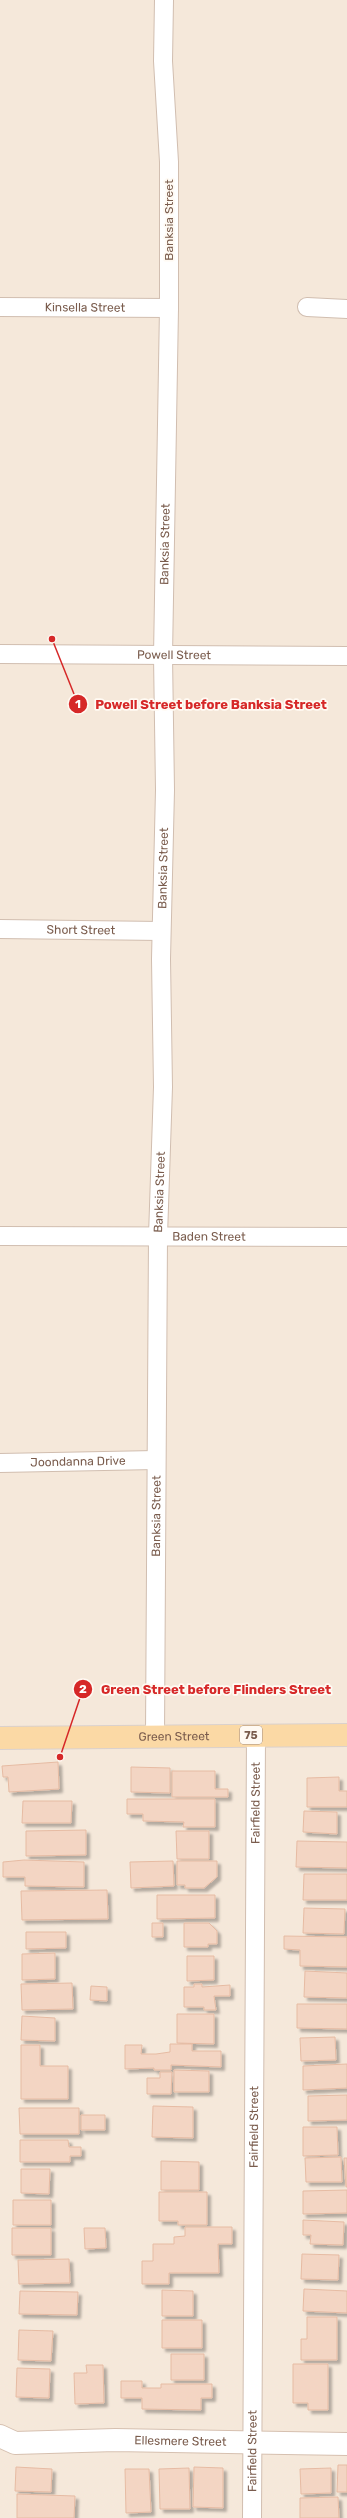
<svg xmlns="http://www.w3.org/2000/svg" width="347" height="2518" viewBox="0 0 347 2518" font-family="Rubik,sans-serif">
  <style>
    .residential { fill: #f5e8da }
    .building { fill: #f3d5c3; stroke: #e6bba3; filter: url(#shadow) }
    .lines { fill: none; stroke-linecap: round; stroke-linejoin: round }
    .street-casing { stroke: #d1beb0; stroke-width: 20 }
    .secondary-casing { stroke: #d6c0b0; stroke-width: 24 }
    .primary-casing { stroke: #dad1cd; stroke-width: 24 }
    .street { stroke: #fff; stroke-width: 18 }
    .secondary { stroke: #fff; stroke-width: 22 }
    .primary { stroke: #fbd9a5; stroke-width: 22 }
    .labels { text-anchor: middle; stroke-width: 3.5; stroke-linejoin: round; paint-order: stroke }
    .shield { fill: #fffaf3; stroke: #a28b7f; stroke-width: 1 }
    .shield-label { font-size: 11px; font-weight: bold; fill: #7a5c4d }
    .street-label { font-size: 12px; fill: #7a5c4d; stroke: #fffaf3 }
    .leader { fill: none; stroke: #d62828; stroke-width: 1.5 }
    .callout-dot { fill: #d62828; stroke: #fffaf3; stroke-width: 1.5 }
    .mark-label { font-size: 12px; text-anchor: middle; font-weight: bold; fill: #fff }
    .callout-label { font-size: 13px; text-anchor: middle; font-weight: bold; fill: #d62828; stroke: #fffaf3; stroke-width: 3.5; stroke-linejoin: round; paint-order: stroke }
  </style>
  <defs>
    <filter id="shadow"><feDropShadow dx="3.5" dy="3.5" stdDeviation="1" flood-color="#0004"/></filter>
  </defs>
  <rect width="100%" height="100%" fill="#fdf6ec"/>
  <path class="residential" d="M0,0h347v2518h-347z"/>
  <path class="building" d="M58,1762l1,27 -50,3 -1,-15h-5l-1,-11z
    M131,1767l39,1v25l-39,-1z
    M172,1771h43v18h13v8h-56z
    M339,1777v14h8v16h-40v-29z
    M127,1799h88v28h-32l1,-5 -41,-1v-7h-16z
    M23,1801h49l-1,22h-49z
    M304,1811l33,1v22l-34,-2z
    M86,1830v25l-60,1v-25z
    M176,1831h33v28h-32z
    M297,1841l50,1v26l-51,-1z
    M24,1860l60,2v25l-59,-1v-9h-22v-15z
    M173,1861l1,25 -43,2 -1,-26z
    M177,1861h40v16l-13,11h-19v-3h-8z
    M304,1874h43v26h-44z
    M107,1890l1,29 -86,1 -1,-29z
    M157,1895h58v23l-58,1z
    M304,1908l41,1 -1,25 -41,-1z
    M152,1923h11v14h-11z
    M184,1923h25l8,8v13h-9v3h-24z
    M26,1932h40v16l-40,1z
    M284,1936l63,1v30l-47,-1v-16l-16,-1z
    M55,1953v26l-33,1v-26z
    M187,1956h27v24l-27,1z
    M305,1971l42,2v25l-43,-1z
    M72,1983l1,26 -51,1 -1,-26z
    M194,1984h8v3l28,-2v11h-16l2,14h-12v-3h-20v-20h10z
    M91,1986l16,1v14l-17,-1z
    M297,2004h50v25l-50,-1z
    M177,2014h37v30l-37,-1z
    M22,2016l33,2v23l-34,-1z
    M335,2037l1,23 -35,1 -1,-23z
    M170,2044h22v7h29v16l-50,-2v5h-17v-2l-29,1v-24h17l-1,9h15l14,-2z
    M21,2045h19v21h28v33h-47z
    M347,2064v24l-44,2v-24z
    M174,2070l35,1v21h-35z
    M160,2072h12l-1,22h-24v-16h13z
    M347,2095v25l-39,1v-25z
    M153,2106l40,1v31l-41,-1z
    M19,2108h60v26h-59z
    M81,2115h24v15h-24z
    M303,2127h34l1,28 -35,1z
    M20,2140h48l1,7h12v9h-11v6h-50z
    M341,2157l1,25h-36l-1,-24z
    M344,2158h3v29h-1z
    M161,2161l38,1v28h-38z
    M21,2169h29l-1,25 -28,-1z
    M347,2190v23l-44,1v-23z
    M159,2192h48v33h-29v-4h-19z
    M13,2200h38v25h-38z
    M303,2220l41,2 -1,23 -33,-1 1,-9h-8z
    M185,2227h47v17h-14l1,29h-50v11h-27v-23h11v-17h21v-7l11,-1z
    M12,2228h39v27h-39z
    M84,2228h21l1,20 -21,1z
    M302,2254l37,1 -1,25 -37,-1z
    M69,2259l1,24 -51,1 -1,-24z
    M304,2289l43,2v22l-44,-2z
    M162,2290l31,1v25h-31z
    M20,2291l58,1 -1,23 -58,-1z
    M307,2317h30v43h-36v-21h6z
    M162,2320h40v28h-40z
    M19,2330l34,1 -2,30 -33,-1z
    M171,2354h33v26h-33z
    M293,2364h35v46h-20v-7h-15z
    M86,2365h17l1,38 -29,1 -1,-31h13z
    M17,2368l33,1 -1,29 -33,-1z
    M121,2381h21v7h19v-4h51v14h-11v12l-59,-1v-11h-21z
    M338,2465h9v27h-10z
    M16,2467l36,2 -1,23 -36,-1z
    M194,2467l29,1v40l-30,-1z
    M189,2468l1,41h-30l-1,-40z
    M331,2468v25l-30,1 -1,-25z
    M125,2469h24l2,43 -25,1z
    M17,2494l58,2 -1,22h-57z
    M338,2497l1,21h-39v-20z"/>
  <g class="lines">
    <defs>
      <g id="street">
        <path id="s1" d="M0,307l169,1"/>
        <path d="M307,307l40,2"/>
        <path id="s2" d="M0,654l347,2"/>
        <path id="s3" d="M0,929l161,2"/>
        <path id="s4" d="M0,1236l347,1"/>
        <path id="s5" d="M0,1463l156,-3"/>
        <path id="s6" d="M155,1736l3,-500 5,-149 -2,-128 4,-169 -2,-134 6,-348v-146l-6,-101 1,-61"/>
        <path id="s7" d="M252,2518l4,-783"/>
      </g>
      <g id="secondary">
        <path id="s8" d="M0,2436l15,7 100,-3 232,4"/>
      </g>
      <g id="primary">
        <path id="s9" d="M0,1738l347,-3"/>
      </g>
    </defs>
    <use href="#street" class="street-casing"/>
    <use href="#secondary" class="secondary-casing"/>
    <use href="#primary" class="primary-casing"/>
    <use href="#street" class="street"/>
    <use href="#secondary" class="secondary"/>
    <use href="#primary" class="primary"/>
  </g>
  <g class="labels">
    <rect class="shield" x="240" y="1726" width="22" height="18" rx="3"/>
    <g class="shield-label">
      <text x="251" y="1739">75</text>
    </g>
    <g class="street-label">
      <text transform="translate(169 220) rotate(-90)" y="4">Banksia Street</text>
      <text dy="4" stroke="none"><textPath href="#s1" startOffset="85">Kinsella Street</textPath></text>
      <text dy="4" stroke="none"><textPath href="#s6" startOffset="1192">Banksia Street</textPath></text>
      <text dy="4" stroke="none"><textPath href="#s2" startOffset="174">Powell Street</textPath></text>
      <text dy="4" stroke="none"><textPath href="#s6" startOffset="868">Banksia Street</textPath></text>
      <text dy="4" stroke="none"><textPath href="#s3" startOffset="81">Short Street</textPath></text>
      <text dy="4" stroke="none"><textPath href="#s6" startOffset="544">Banksia Street</textPath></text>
      <text dy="4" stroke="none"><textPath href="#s4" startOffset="209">Baden Street</textPath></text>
      <text dy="4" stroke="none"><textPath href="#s5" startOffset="78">Joondanna Drive</textPath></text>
      <text dy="4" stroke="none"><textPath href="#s6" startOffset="220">Banksia Street</textPath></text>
      <text dy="4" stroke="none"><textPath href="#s9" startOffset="174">Green Street</textPath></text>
      <text dy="4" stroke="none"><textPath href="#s7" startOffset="715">Fairfield Street</textPath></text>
      <text dy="4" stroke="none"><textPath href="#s7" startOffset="391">Fairfield Street</textPath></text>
      <text dy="4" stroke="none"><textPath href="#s8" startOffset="182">Ellesmere Street</textPath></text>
      <text dy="4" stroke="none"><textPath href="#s7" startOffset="67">Fairfield Street</textPath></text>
    </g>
  </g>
  <path class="leader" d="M52 639L78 704M60 1757L83 1689"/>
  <g class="callout-dot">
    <circle cx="52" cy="639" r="4"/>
    <circle cx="60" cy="1757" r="4"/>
    <circle cx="78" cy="704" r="10"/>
    <circle cx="83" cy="1689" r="10"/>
  </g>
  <g class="mark-label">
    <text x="78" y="708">1</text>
    <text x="83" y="1693">2</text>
  </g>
  <g class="callout-label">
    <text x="211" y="709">Powell Street before Banksia Street</text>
    <text x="216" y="1694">Green Street before Flinders Street</text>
  </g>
</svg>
